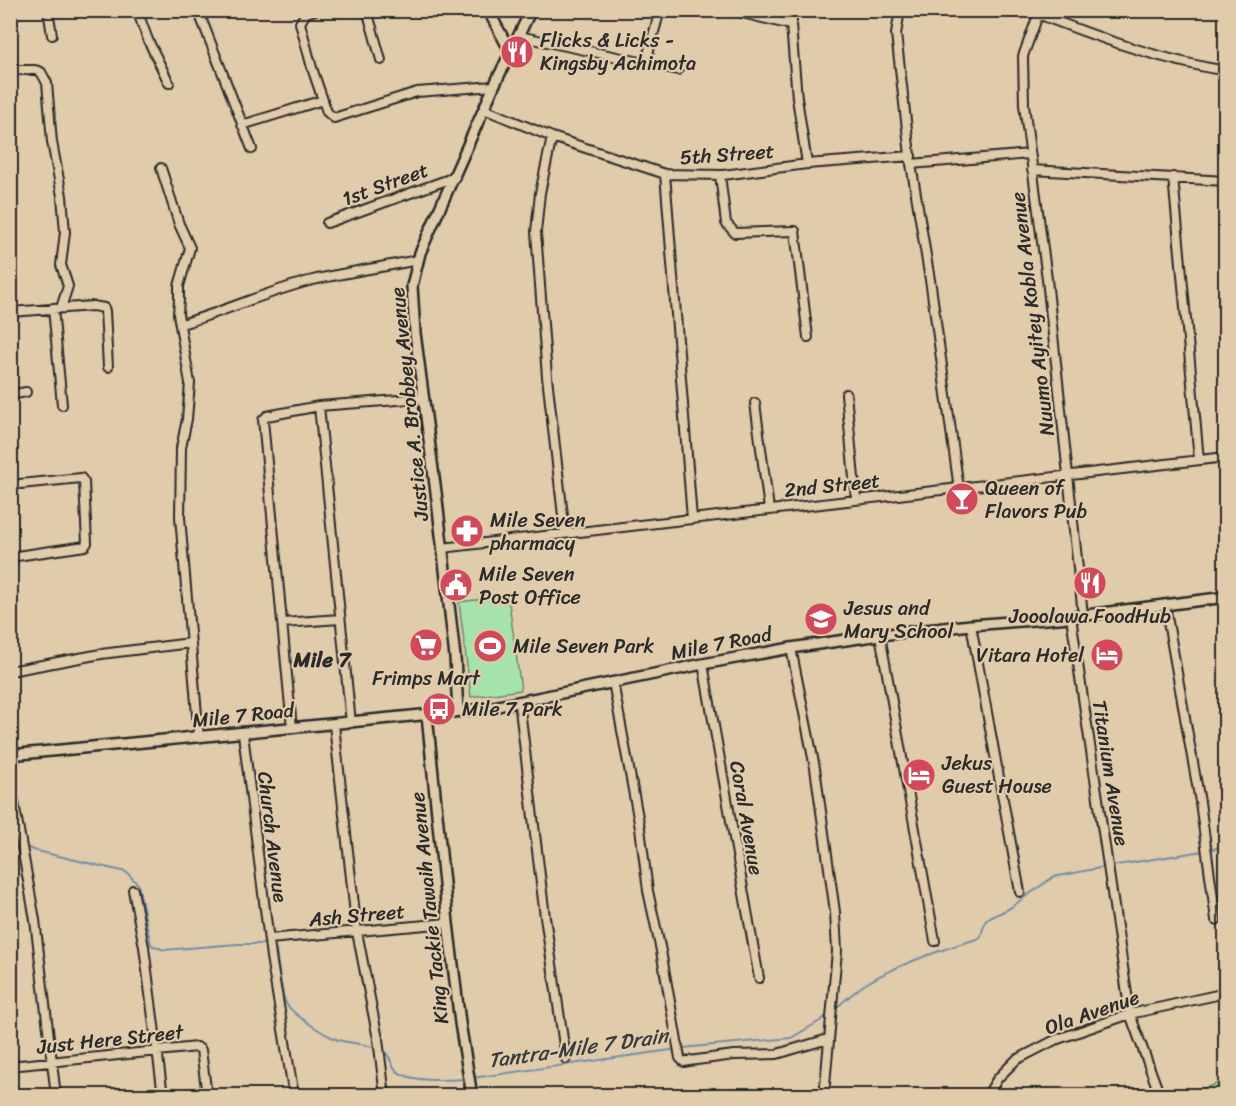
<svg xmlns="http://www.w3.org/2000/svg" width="1236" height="1106" viewBox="0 0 1236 1106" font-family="Sriracha,sans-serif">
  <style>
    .green { fill: #a6e3aa; stroke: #68876a; stroke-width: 1.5 }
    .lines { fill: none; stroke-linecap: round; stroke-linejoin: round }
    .stream { stroke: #728fa9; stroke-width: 2 }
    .minor-casing { stroke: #2b2b2b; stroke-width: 12 }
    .tertiary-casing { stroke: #2b2b2b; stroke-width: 14 }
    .minor { stroke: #e0cbaa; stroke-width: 8 }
    .tertiary { stroke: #e0cbaa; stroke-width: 9 }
    .labels { text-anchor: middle; stroke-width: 4.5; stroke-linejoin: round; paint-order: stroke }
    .poi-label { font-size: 20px; fill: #2b2b2b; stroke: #e0cbaa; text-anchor: start }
    .street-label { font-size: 20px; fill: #2b2b2b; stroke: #e0cbaa }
    .neighbourhood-label { font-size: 21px; font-weight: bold; fill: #2b2b2b; stroke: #e0cbaa }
    .water-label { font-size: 21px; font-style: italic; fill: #373c40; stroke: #e0cbaa }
  </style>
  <rect width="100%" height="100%" fill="#e0cbaa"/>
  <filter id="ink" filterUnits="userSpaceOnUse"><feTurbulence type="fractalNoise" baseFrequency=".0167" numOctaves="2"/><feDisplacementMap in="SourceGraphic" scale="12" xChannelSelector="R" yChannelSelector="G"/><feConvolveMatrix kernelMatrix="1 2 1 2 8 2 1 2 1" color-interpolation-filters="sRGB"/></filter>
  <g filter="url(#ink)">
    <path class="green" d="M508,596l13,94 -50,7 -12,-95z
      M1225,1081v14h-41z"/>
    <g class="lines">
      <path class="stream" d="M10,840l9,3
        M24,846l9,4 93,22 12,12 13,61 13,5 73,-6h27l4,2
        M1209,851l17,-7
        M1111,866l92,-15
        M273,949l3,1c2,13 5,46 11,55 7,10 34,27 46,33 13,6 30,4 45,11
        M835,1009c9,-8 19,-17 29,-24 33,-21 79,-36 116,-47l6,-18 24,-12 43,-31 52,-10
        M383,1051c8,4 7,13 13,19 12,13 53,10 70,9
        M472,1078l220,-31 99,-9 29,-17 9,-7"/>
      <defs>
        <path id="minor" d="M48,10l4,25
          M137,10l11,30 21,43
          M198,10l54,139
          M315,10l-9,3 -6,10 12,45 15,44 7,6 83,-26 77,-6
          M367,10l14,50
          M730,10l61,15
          M794,10l-3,15 6,73 10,66
          M900,10l-4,24 15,130 20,122 28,203
          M1040,10l-17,46 1,49 23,174 36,336
          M1038,14c61,24 123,46 188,57
          M519,36l159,34
          M645,65l15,-55
          M10,70h25l6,2 6,11 5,59 10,54 3,36 -4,33 7,21 -7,22
          M484,109l68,28 113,37 58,1 84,-11 104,-8
          M242,125l81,-25
          M552,137l-12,56 -4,39 11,145 18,156
          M911,164l119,-10
          M161,168l18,56 11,24 -11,38v13l-1,15 12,69 -3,36 -6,29 -1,69 19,221
          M1032,170l194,11
          M665,174l27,345
          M720,175l6,48 9,10 60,-2 13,106
          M1173,177l26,283
          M327,223l128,-46
          M53,308l9,97
          M10,312l83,-6 11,2 1,3 3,56
          M181,324c45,-13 87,-33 132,-44 35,-8 70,-13 105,-20
          M846,394l10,105
          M10,395l16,-3
          M755,403l14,106
          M319,406l32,317
          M10,485l71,-7 3,4 3,61 -2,3 -75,11
          M442,548l784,-91
          M1165,605l35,197 16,118
          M1071,617l59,397 30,82
          M283,623l57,-4
          M971,625l49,267
          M880,635l55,306
          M791,648l24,120 20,144 2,39 -13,145
          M703,664l56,314
          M10,671l91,-17 90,-11
          M613,682l27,146 8,63 13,60 19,107 4,4 5,-1 45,-6 43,-1 51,-15
          M519,701l26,216 21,142
          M334,725l23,207 21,107 7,57
          M292,728l-29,-308 4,-4 52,-10 105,-8
          M243,734l28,223 23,139
          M10,780l25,140 21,176
          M133,890l11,57 19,149
          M269,939l179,-16
          M10,1066l187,-19 4,3 6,46
          M987,1096l11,-18 18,-18 39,-20 75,-26 96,-21"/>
        <path id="tertiary" d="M488,10l22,41
          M458,711l-3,-54 -18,-157 -22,-167 -3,-47 8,-33 74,-167 37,-76
          M427,715l21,208 12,100 12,73
          M10,755l473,-46 220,-45 88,-16 89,-13 91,-10 100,-8 155,-20"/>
      </defs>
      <use href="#minor" class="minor-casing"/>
      <use href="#tertiary" class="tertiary-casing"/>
      <use href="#minor" class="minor"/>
      <use href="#tertiary" class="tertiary"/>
    </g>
  </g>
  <defs>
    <symbol id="restaurant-disc" viewBox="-11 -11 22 22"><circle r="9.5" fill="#d1495b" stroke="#e0cbaa"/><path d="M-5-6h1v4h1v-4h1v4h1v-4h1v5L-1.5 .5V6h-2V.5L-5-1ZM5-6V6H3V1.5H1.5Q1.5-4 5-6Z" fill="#fff"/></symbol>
    <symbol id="bar-disc" viewBox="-11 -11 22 22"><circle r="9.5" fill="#d1495b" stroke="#e0cbaa"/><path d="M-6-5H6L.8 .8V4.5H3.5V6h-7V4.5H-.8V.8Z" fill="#fff"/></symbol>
    <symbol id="pharmacy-disc" viewBox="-11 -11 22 22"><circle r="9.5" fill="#d1495b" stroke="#e0cbaa"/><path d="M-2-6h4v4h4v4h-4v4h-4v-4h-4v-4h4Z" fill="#fff"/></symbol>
    <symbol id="civic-disc" viewBox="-11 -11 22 22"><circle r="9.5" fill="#d1495b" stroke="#e0cbaa"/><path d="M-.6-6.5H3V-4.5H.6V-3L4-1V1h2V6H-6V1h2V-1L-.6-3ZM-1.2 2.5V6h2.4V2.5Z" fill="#fff"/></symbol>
    <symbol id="school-disc" viewBox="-11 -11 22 22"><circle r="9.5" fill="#d1495b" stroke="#e0cbaa"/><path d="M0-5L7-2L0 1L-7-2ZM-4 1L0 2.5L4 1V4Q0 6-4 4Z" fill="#fff"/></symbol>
    <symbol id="supermarket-disc" viewBox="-11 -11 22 22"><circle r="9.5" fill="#d1495b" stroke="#e0cbaa"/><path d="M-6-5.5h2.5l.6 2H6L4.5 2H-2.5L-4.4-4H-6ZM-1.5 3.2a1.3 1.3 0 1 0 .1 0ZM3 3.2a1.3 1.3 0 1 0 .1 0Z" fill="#fff"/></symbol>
    <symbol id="stadium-disc" viewBox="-11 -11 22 22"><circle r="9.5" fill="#d1495b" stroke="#e0cbaa"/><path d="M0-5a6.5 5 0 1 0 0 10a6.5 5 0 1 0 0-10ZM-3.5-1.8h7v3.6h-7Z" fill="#fff"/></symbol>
    <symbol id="hotel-disc" viewBox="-11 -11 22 22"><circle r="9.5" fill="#d1495b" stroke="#e0cbaa"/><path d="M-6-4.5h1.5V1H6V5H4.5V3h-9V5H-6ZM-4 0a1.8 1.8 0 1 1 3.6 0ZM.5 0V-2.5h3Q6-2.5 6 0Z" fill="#fff"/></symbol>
    <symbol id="bus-disc" viewBox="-11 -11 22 22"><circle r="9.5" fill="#d1495b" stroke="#e0cbaa"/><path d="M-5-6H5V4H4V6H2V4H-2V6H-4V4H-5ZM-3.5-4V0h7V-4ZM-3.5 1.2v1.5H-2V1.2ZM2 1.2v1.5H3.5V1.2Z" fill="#fff"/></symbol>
  </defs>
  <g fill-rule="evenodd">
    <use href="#restaurant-disc" x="498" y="33" width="38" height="38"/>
    <use href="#bar-disc" x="943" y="480" width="38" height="38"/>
    <use href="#pharmacy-disc" x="448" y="512" width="38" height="38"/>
    <use href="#restaurant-disc" x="1071" y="564" width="38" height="38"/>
    <use href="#civic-disc" x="437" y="566" width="38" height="38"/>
    <use href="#school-disc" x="802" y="600" width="38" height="38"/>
    <use href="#supermarket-disc" x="407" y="626" width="38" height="38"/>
    <use href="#stadium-disc" x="471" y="627" width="38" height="38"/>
    <use href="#hotel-disc" x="1088" y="636" width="38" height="38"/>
    <use href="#bus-disc" x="420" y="690" width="38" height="38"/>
    <use href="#hotel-disc" x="900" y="756" width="38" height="38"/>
  </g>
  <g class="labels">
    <g class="poi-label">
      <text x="540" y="47">Flicks &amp; Licks -<tspan x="540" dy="23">Kingsby Achimota</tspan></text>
      <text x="985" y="495">Queen of<tspan x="985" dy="23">Flavors Pub</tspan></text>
      <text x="490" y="527">Mile Seven<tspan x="490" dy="23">pharmacy</tspan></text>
      <text x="479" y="581">Mile Seven<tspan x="479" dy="23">Post Office</tspan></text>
      <text x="844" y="615">Jesus and<tspan x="844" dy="23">Mary School</tspan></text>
      <text x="1090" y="623" text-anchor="middle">Jooolawa FoodHub</text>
      <text x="513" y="653">Mile Seven Park</text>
      <text x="1084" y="662" text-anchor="end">Vitara Hotel</text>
      <text x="426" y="685" text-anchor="middle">Frimps Mart</text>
      <text x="462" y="716">Mile 7 Park</text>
      <text x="942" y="770">Jekus<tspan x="942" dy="23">Guest House</tspan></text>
    </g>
    <g class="street-label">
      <text transform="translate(727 154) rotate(-4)" y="7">5th Street</text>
      <text transform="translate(385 184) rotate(-20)" y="7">1st Street</text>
      <text transform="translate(1032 314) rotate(-97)" y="7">Nuumo Ayitey Kobla Avenue</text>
      <text transform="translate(409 404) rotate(-96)" y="7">Justice A. Brobbey Avenue</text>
      <text transform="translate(832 485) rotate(-6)" y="7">2nd Street</text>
      <text transform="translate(721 643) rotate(-11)" y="7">Mile 7 Road</text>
      <text transform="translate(243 715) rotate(-6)" y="7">Mile 7 Road</text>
      <text transform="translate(1111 773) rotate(81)" y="7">Titanium Avenue</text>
      <text transform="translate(747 818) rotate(80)" y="7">Coral Avenue</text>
      <text transform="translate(273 837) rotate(83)" y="7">Church Avenue</text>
      <text transform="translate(429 908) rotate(-96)" y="7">King Tackie Tawaih Avenue</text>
      <text transform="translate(357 915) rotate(-5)" y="7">Ash Street</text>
      <text transform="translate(1092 1012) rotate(-19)" y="7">Ola Avenue</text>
      <text transform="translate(110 1039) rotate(-6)" y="7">Just Here Street</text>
    </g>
    <g class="neighbourhood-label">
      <text x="322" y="667">Mile 7</text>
    </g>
    <g class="water-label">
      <text transform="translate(578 1048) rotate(-8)" y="7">Tantra-Mile 7 Drain</text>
    </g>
  </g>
  <rect width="1236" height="1106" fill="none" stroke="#e0cbaa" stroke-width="36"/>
  <rect x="18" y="18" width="1200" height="1070" fill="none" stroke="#2b2b2b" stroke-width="2" filter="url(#ink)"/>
</svg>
